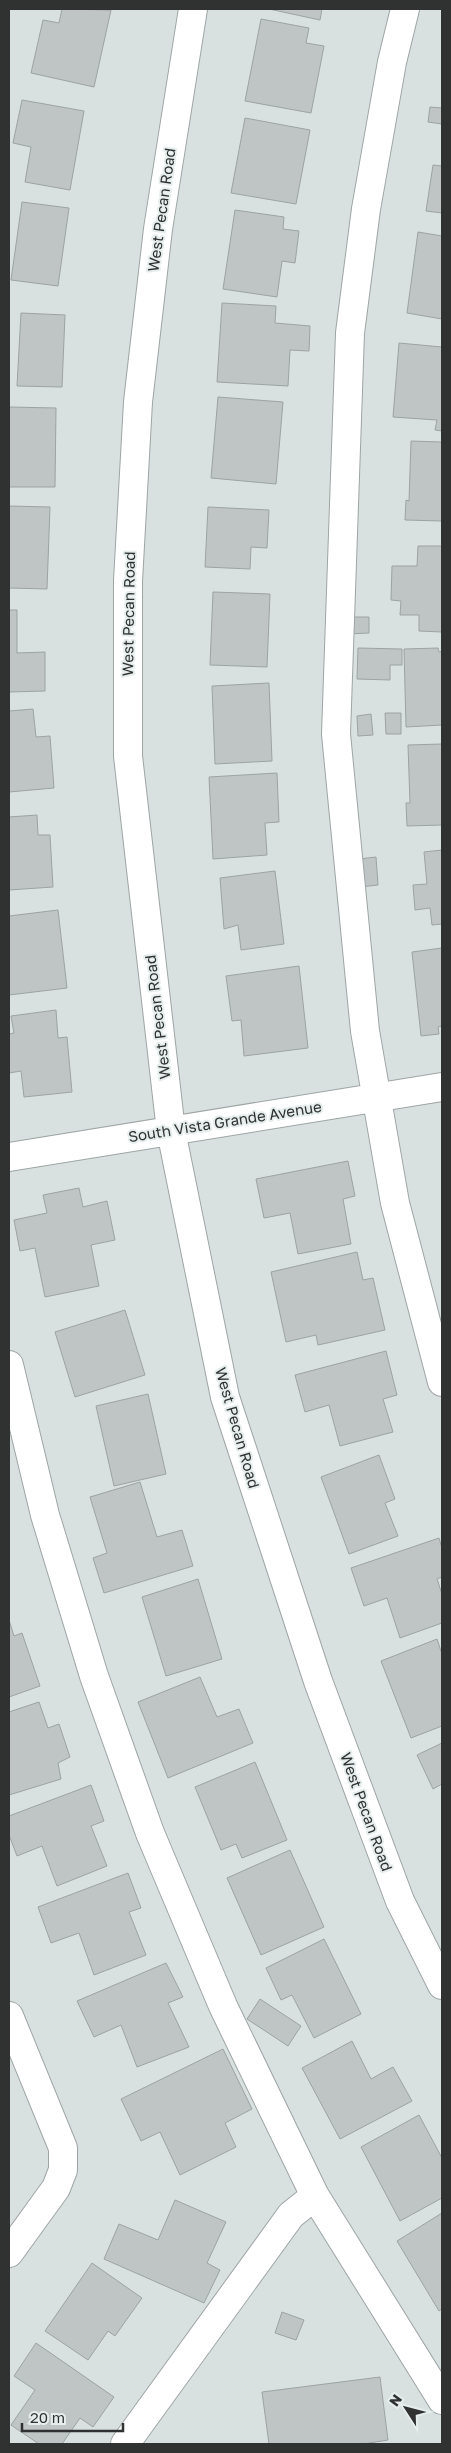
<svg xmlns="http://www.w3.org/2000/svg" width="451" height="2453" viewBox="0 0 451 2453" font-family="'Golos Text',sans-serif">
  <style>
    .building { fill: #bec5c4; stroke: #9ca3a2 }
    .lines { fill: none; stroke-linecap: round; stroke-linejoin: round }
    .minor-casing { stroke: #9ea5a4; stroke-width: 30 }
    .minor { stroke: #fff; stroke-width: 28 }
    .labels { text-anchor: middle; stroke-width: 4; stroke-linejoin: round; paint-order: stroke }
    .street-label { font-size: 15px; fill: #2f3231; stroke: #e6eeed }
  </style>
  <rect width="100%" height="100%" fill="#d9e0e0"/>
  <path class="building" d="M62,9l49,1 -17,77 -63,-14 12,-53 16,3z
    M269,9h53l-2,11z
    M261,19l48,9 -3,15 18,3 -13,67 -66,-12z
    M22,100l62,11 -14,79 -45,-8 6,-35 -18,-4z
    M430,107l12,1v16l-14,-2z
    M245,118l65,12 -14,74 -65,-11z
    M433,165l9,1v47l-16,-2z
    M22,202l47,6 -11,78 -47,-6z
    M235,210l49,7 -1,12 16,2 -4,32 -13,-2 -5,36 -54,-8z
    M418,232l24,4v83l-35,-6z
    M222,303l54,3 -1,17 35,3 -1,25 -19,-1 -2,36 -71,-4z
    M21,313l44,2 -3,72 -45,-1z
    M399,343l43,4v84l-7,-1 2,-10 -44,-3z
    M218,397l65,5 -7,82 -65,-6z
    M9,407l47,1 -1,79h-46z
    M411,441l31,1v79l-37,-1 1,-20 3,1z
    M9,506l41,1 -3,82 -38,-1z
    M208,507l61,3 -2,38 -16,-1 -1,22 -45,-2z
    M418,546h24v86l-23,-1v-16h-19l1,-14 -10,-1 1,-34h25z
    M213,592l57,2 -3,73 -57,-2z
    M9,610h8v43l28,-1v39l-36,1z
    M347,617h22v16l-22,1z
    M358,648l44,1v16h-12v15l-33,-1z
    M438,648l1,4 3,-1v74l-36,2 -2,-78z
    M269,683l3,78 -57,3 -3,-78z
    M33,709l3,28 14,-1 4,52 -45,4v-81z
    M385,713h16v21h-15z
    M371,714l2,21 -15,1 -1,-20z
    M442,744v81l-35,1 -1,-23h4l-2,-58z
    M277,773l2,49 -14,1 2,32 -54,4 -4,-82z
    M37,815l1,20h12l3,52 -44,3v-73z
    M442,850v74l-10,1 -2,-17 -15,2 -2,-25 14,-1 -3,-32z
    M376,857l2,28 -18,2 -1,-28z
    M275,871l9,73 -43,6 -3,-25 -14,4 -4,-51z
    M58,910l9,78 -58,7v-79z
    M442,948v78l-4,1 1,7 -18,2 -9,-84z
    M299,966l9,82 -64,8 -3,-36 -9,1 -6,-45z
    M56,1010l2,28 9,-1 5,55 -48,5 -3,-26 -12,2v-39l5,-1 -3,-17z
    M348,1161l7,35 -12,3 8,45 -53,10 -8,-41 -26,5 -8,-39z
    M79,1188l4,19 24,-6 8,39 -24,5 8,41 -54,11 -10,-49 -15,3 -6,-31 33,-7 -4,-18z
    M357,1252l6,28 10,-2 12,52 -67,15 -2,-10 -30,7 -15,-70z
    M125,1310l20,65 -70,22 -20,-65z
    M386,1351l11,44 -14,4 10,33 -53,14 -11,-41 -24,7 -10,-37z
    M148,1394l18,80 -52,12 -18,-80z
    M379,1455l16,44 -10,4 13,33 -49,18 -28,-77z
    M140,1482l17,55 25,-7 11,36 -89,27 -11,-35 14,-5 -17,-56z
    M439,1538l3,10v29l-5,2 5,15v29l-42,15 -13,-40 -23,8 -13,-38z
    M198,1579l24,80 -56,17 -24,-79z
    M9,1620l5,16 8,-3 18,53 -31,11z
    M437,1639l5,15v72l-31,12 -30,-77z
    M200,1677l17,40 22,-8 14,34 -85,35 -30,-76z
    M39,1702l9,26 11,-4 11,33 -12,6 3,16 -52,16v-83z
    M442,1743v41l-9,5 -16,-34z
    M255,1762l32,78 -45,18 -6,-14 -15,6 -26,-63z
    M91,1785l13,36 -13,5 16,40 -50,20 -15,-40 -25,10 -8,-21v-19z
    M290,1850l34,77 -63,28 -34,-77z
    M128,1873l13,35 -12,4 17,43 -52,20 -15,-42 -28,10 -13,-36z
    M324,1939l37,75 -47,24 -22,-43 -11,5 -15,-32z
    M166,1963l17,34 -15,6 21,44 -52,20 -16,-42 -27,12 -17,-36z
    M260,1999l41,27 -13,20 -41,-27z
    M352,2041l19,38 22,-12 19,34 -72,38 -38,-71z
    M223,2049l29,60 -27,14 11,24 -56,28 -20,-43 -19,9 -20,-42z
    M419,2115l23,43v40l-42,23 -39,-74z
    M175,2200l51,22 -19,41 13,7 -16,33 -100,-44 15,-35 39,16z
    M442,2213v96l-3,2 -42,-70z
    M92,2263l50,35 -27,38 -7,-5 -20,29 -43,-29z
    M282,2312l22,8 -8,20 -21,-7z
    M36,2343l78,54 -21,30 -13,-9 -18,26h-23l-28,-19 24,-35 -21,-14z
    M380,2377l8,63 -25,4h-94l-7,-52z"/>
  <g class="lines">
    <defs>
      <path id="minor" d="M193,9l-35,220 -20,173 -10,179v175l43,375 54,266 93,284 82,220 42,84
        M405,9l-13,53 -26,147 -16,124 -14,401 29,297 30,172 47,179
        M9,1157l433,-70
        M9,1365l36,150 49,161 56,157 73,173 92,190 127,204
        M9,2016l54,132v22l-7,18 -47,65
        M125,2444l166,-229 24,-19"/>
    </defs>
    <use href="#minor" class="minor-casing"/>
    <use href="#minor" class="minor"/>
  </g>
  <g class="labels">
    <g class="street-label">
      <text transform="translate(162 210) rotate(-82)" y="5">West Pecan Road</text>
      <text transform="translate(129 614) rotate(-89)" y="5">West Pecan Road</text>
      <text transform="translate(158 1017) rotate(-97)" y="5">West Pecan Road</text>
      <text transform="translate(225 1122) rotate(-9)" y="5">South Vista Grande Avenue</text>
      <text transform="translate(237 1428) rotate(74)" y="5">West Pecan Road</text>
      <text transform="translate(366 1812) rotate(70)" y="5">West Pecan Road</text>
    </g>
  </g>
  <rect width="451" height="2453" fill="none" stroke="#2f3231" stroke-width="20"/>
  <g transform="translate(406 2408) rotate(306)" stroke="#e6eeed" stroke-width="4" paint-order="stroke">
  <path d="M0-4L9 19L0 12L-9 19Z" fill="#2f3231"/>
  <text y="-8" font-size="14" font-weight="bold" text-anchor="middle" fill="#2f3231">N</text>
  </g>
  <path d="M22 2423v8h101v-8" fill="none" stroke="#2f3231" stroke-width="2.5"/>
  <text x="30" y="2423" font-size="15" fill="#2f3231" stroke="#e6eeed" stroke-width="4" paint-order="stroke">20 m</text>
</svg>
